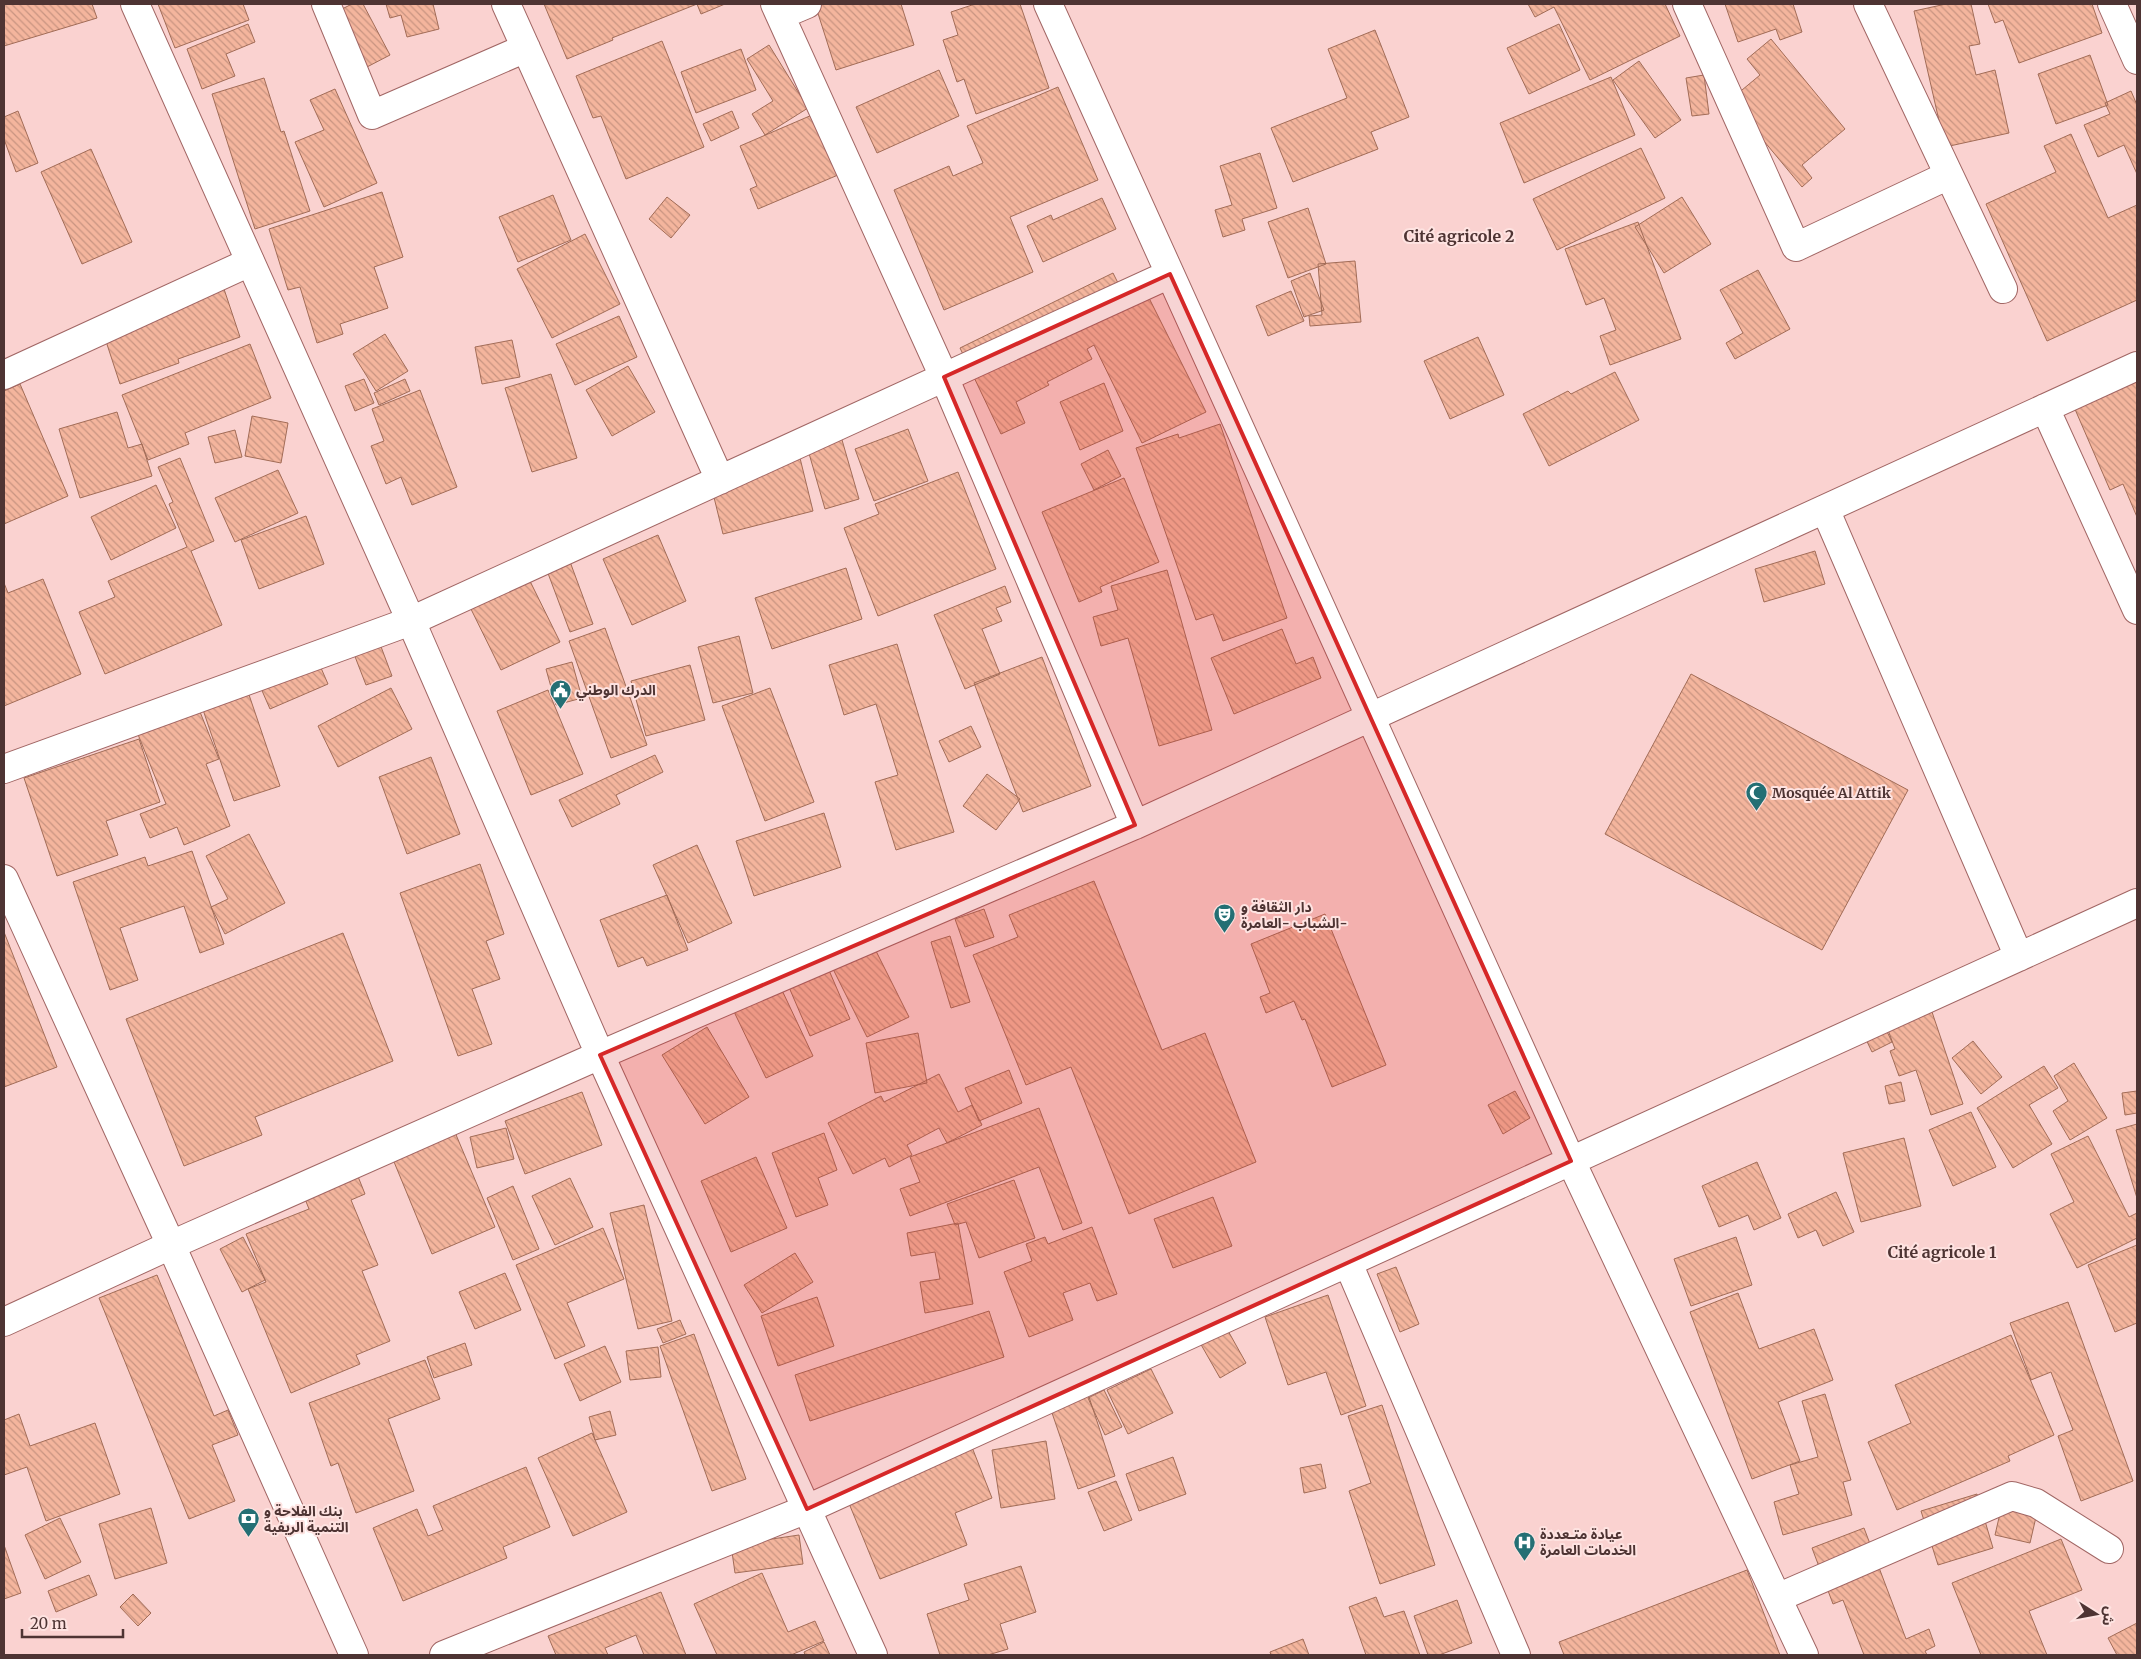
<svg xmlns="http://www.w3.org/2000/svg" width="2141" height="1659" viewBox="0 0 2141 1659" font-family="Merriweather,'Noto Sans Arabic',serif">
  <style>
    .building { fill: url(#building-back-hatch); stroke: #a26c57 }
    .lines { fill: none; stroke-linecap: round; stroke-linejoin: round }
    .minor-casing { stroke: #a16664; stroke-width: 30 }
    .secondary-casing { stroke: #a16664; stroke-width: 30 }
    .minor { stroke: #fff; stroke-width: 28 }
    .secondary { stroke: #fff; stroke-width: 28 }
    .marked { fill: #d62828; fill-opacity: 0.2; stroke: #d62828; stroke-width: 4; stroke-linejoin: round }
    .labels { text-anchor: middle; stroke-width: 4; stroke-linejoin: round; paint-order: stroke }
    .poi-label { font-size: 14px; font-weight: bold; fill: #4e3433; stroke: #fee3e1; text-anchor: start }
    .quarter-label { font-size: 16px; font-weight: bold; fill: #4e3433; stroke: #fee3e1 }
  </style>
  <defs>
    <pattern id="building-back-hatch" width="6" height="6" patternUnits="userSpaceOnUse" patternTransform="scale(1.25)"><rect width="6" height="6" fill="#f4b59d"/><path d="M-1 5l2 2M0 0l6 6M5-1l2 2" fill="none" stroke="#c89481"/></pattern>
  </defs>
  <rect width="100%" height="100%" fill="#fad2d0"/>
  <path class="building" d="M4,4h88l5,14 -93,28z
    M158,4h85l6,16 -74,28z
    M352,4h11l27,51 -25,13 -29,-56z
    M386,4h47l6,25 -32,8 -6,-22 -11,3z
    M544,4h181l-24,10 -4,-10 -85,34 1,2 -46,19z
    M815,4h86l13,41 -78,25z
    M975,4h45l29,84 -73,26 -12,-35 -7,3 -14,-42 15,-5 -7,-23z
    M1528,4h137l15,32 -90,44 -36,-73 -19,10z
    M1725,4h68l9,28 -22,8 -4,-11 -38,13z
    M1946,4h25l9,40 -11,2 7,29 19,-5 14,63 -64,14 -31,-136z
    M1988,4h104l10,29 -83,30 -16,-43 -8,3z
    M248,24l7,18 -29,12 9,22 -33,13 -15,-40z
    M1559,24l21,46 -51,24 -22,-46z
    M1375,30l34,87 -38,15 7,17 -85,33 -22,-54 76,-30 -19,-49z
    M1771,39l74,90 -43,36 10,13 -10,9 -72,-87 30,-25 -13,-16z
    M662,41l42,106 -78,32 -25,-63 -8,2 -17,-42z
    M769,45l39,63 -43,27 -13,-21 21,-13 -26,-42z
    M741,49l15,41 -60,23 -15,-41z
    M2090,55l18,50 -52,19 -18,-50z
    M1639,61l42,59 -26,18 -42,-58z
    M939,70l20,46 -82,37 -21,-46z
    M1704,75l5,39 -17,2 -6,-38z
    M1611,77l24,58 -111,48 -24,-60z
    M264,78l17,54 3,-1 26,80 -55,18 -43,-135z
    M1058,87l40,93 -88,37 23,55 -89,38 -50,-120 55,-24 4,10 30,-13 -16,-37z
    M335,89l42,94 -53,24 -29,-65 29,-12 -14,-30z
    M2131,91l6,14v69l-13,-29 -26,12 -14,-32 26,-11 -5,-11z
    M18,111l20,52 -22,9 -12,-33v-22z
    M732,111l7,17 -28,13 -8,-17z
    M812,115l26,60 -80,34 -8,-20 7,-3 -17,-40z
    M2071,134l37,84 29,-13v95l-90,41 -61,-137 70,-32 -12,-26z
    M1641,148l24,50 -108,52 -24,-51z
    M91,149l41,93 -50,22 -41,-92z
    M1260,153l17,55 -35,11 3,11 -22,7 -8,-27 17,-5 -12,-39z
    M382,192l21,65 -29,10 14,41 -48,16 3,10 -26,9 -17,-56 -12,3 -19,-61z
    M553,195l18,45 -53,22 -19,-45z
    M667,197l23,18 -19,23 -22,-19z
    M1682,197l29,47 -47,29 -29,-46z
    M1102,198l14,31 -73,33 -16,-36 24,-11 2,5z
    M1308,208l18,56 -38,14 -20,-56z
    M1638,222l43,117 -71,26 -10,-29 16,-6 -12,-32 -18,7 -21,-56z
    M585,234l35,70 -68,34 -35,-69z
    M1355,261l6,61 -51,4 -1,-10 13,-1 -4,-51z
    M1758,270l32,59 -55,30 -9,-16 17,-10 -23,-43z
    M1113,273l13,26 19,-9 61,122 -64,31 -48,-98 -7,4 5,10 -45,23 2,3 -33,17 9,21 -24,11 -41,-86z
    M1310,273l14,37 -20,7 -13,-36z
    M222,283l18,54 -62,22 1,4 -59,21 -19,-58z
    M1291,291l13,30 -36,15 -12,-30z
    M619,316l18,41 -62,28 -19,-41z
    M385,334l23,37 -32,20 -23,-37z
    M1478,337l26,58 -54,24 -26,-58z
    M512,340l8,37 -38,7 -7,-37z
    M250,344l21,54 -86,35 4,11 -41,16 -26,-65z
    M628,366l27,46 -43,24 -26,-46z
    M2137,371v146l-14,-33 -13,6 -39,-90z
    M1615,372l24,48 -90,46 -26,-52 45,-23 3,3z
    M551,374l26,84 -45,14 -27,-84z
    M364,379l10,24 -19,8 -10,-25z
    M405,379l5,12 -31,14 -5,-12z
    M1104,383l19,48 -43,19 -20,-48z
    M20,384l48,112 -64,28v-133z
    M420,390l37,97 -45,18 -11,-28 -15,7 -15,-38 13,-5 -12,-32z
    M117,412l11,36 14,-4 10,32 -72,22 -21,-69z
    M252,416l36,7 -7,40 -36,-7z
    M1220,424l67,194 -64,23 -10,-27 -17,6 -60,-172 42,-14 1,4z
    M838,426l21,73 -34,10 -21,-73z
    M908,429l20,52 -54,20 -19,-52z
    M235,430l7,27 -27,6 -7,-26z
    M1108,450l13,26 -27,14 -13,-26z
    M799,454l14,57 -90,23 -14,-57z
    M180,458l34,83 -23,10 31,74 -117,49 -26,-62 36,-15 -7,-16 79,-34 -18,-43 4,-2 -15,-35z
    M278,470l20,43 -63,29 -20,-44z
    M958,472l38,97 -118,47 -34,-88 35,-14 -4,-10z
    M1124,478l35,84 -59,25 2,5 -23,10 -37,-90z
    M156,485l20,43 -65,32 -20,-43z
    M306,516l18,48 -65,25 -18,-49z
    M658,535l28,66 -54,24 -29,-66z
    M1815,551l10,33 -61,18 -9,-33z
    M569,559l24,65 -23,8 -24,-64z
    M846,568l16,51 -90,30 -17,-51z
    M1167,570l45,160 -53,16 -31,-108 -27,8 -8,-29 25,-7 -7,-24z
    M526,573l34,69 -59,28 -34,-69z
    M43,579l38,95 -77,32v-123l4,10z
    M1005,586l6,16 -15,6 6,13 -20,8 18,45 -35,15 -31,-74z
    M605,628l42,117 -36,13 -42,-117z
    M1282,629l14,35 17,-7 8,21 -87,36 -23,-56z
    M739,636l14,57 -40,10 -15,-56z
    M380,644l12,32 -26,9 -12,-31z
    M897,644l57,188 -58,18 -21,-68 23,-7 -22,-71 -32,11 -15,-50z
    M311,645l17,39 -58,25 -17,-39z
    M1042,657l49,129 -68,26 -49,-129z
    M572,662l10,36 -26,7 -10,-36z
    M690,665l15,55 -59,16 -15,-55z
    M1691,674l217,116 -86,160 -217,-116z
    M245,683l35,103 -46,15 -35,-103z
    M391,688l21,41 -74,38 -20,-41z
    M770,688l44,114 -49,19 -43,-115z
    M548,690l35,84 -52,21 -34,-84z
    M196,702l23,57 -13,5 24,62 -46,19 -7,-18 -27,11 -10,-24 26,-10 -31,-77z
    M971,726l10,21 -32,15 -10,-21z
    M139,739l21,63 -54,19 12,34 -61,21 -33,-98z
    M655,755l8,17 -47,23 4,9 -48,23 -13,-27z
    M431,757l29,77 -53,20 -28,-77z
    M987,774l33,25 -24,31 -33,-24z
    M824,813l17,54 -87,29 -18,-55z
    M249,834l36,69 -60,31 -14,-27 17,-8 -22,-43z
    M697,845l35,78 -44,20 -35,-78z
    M192,851l32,93 -24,9 -16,-47 -64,22 18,52 -28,10 -37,-108 72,-25 3,9z
    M480,864l24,70 -18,7 14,38 -28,10 20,55 -34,12 -58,-163z
    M1094,881l68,169 43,-17 51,129 -127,52 -58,-147 -45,18 -53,-130 45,-18 -9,-22z
    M667,895l21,55 -41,16 -4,-9 -25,10 -18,-47z
    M984,909l10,28 -29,10 -10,-28z
    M1325,914l61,151 -54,22 -27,-68 -3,1 -8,-19 -28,12 -6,-16 10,-4 -19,-49z
    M4,932l53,135 -53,20z
    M343,933l50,128 -138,56 7,18 -78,31 -58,-147z
    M868,935l41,82 -42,20 -41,-82z
    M950,936l20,66 -19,6 -20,-66z
    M828,968l22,51 -40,17 -22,-51z
    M772,969l41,87 -47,22 -42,-87z
    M1930,1006l33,98 -32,11 -15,-45 -17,6 -9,-25 5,-2 -10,-27z
    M1881,1019l11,23 -20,10 -11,-23z
    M707,1027l42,70 -44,27 -43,-69z
    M918,1033l9,50 -52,10 -9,-50z
    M1973,1041l29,36 -21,17 -29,-36z
    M2074,1063l33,55 -37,22 -17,-29 15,-10 -14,-25z
    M2044,1066l14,22 -29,17 23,39 -39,24 -36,-60z
    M1009,1070l13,33 -43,18 -14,-33z
    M939,1074l19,38 14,-7 10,20 -35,18 -8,-15 -32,17 5,10 -23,12 -4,-9 -32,16 -25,-51 53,-27 3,6z
    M1901,1082l4,19 -16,3 -4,-18z
    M1515,1091l15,27 -27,16 -15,-29z
    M2137,1091v22l-12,2 -3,-22z
    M582,1092l20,53 -77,29 -20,-53z
    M1039,1108l43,115 -19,7 -24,-63 -129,49 -10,-27 20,-7 -10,-25z
    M1971,1112l25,55 -43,19 -24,-56z
    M2137,1124v74l-21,-68z
    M506,1128l8,31 -37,9 -7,-31z
    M454,1130l41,97 -63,27 -40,-97z
    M824,1133l13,37 -19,8 10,27 -32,12 -24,-64z
    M2088,1136l41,81 8,-4v25l-60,30 -27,-54 24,-12 -23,-48z
    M1904,1138l17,68 -60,16 -18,-69z
    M756,1157l31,71 -56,24 -30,-71z
    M1757,1162l24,56 -27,12 -6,-15 -29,12 -17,-41z
    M357,1174l8,20 -14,6 27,65 -16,6 28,70 -34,14 4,9 -69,29 -43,-104 18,-7 -20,-48 63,-25 -10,-25z
    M570,1178l23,49 -38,18 -23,-49z
    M1014,1180l21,58 -56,20 -13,-36 -11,3 -8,-21z
    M513,1186l26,63 -26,11 -26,-62z
    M1836,1192l18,40 -31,14 -7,-16 -18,8 -10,-24z
    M1213,1197l19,49 -59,22 -19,-49z
    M644,1205l28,116 -34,8 -28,-116z
    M958,1223l15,81 -48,9 -5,-31 20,-3 -5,-27 -24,4 -4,-23z
    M1092,1227l25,67 -20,7 -7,-18 -27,10 10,27 -44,17 -25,-65 28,-11 -6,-17 19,-7 3,7z
    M603,1228l21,51 -57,24 18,43 -30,13 -39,-94z
    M243,1237l22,43 -23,12 -22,-43z
    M1736,1237l16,48 -61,21 -17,-47z
    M2137,1245v78l-22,9 -27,-67z
    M795,1253l18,29 -51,31 -18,-28z
    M1396,1267l23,57 -19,8 -23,-58z
    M505,1273l16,37 -46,19 -16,-37z
    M157,1275l57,141 14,-6 10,25 -26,10 23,56 -46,18 -90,-221z
    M1738,1293l21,56 55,-20 19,51 -55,22 22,59 -48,18 -62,-167z
    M1328,1295l38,111 -25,9 -15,-43 -38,13 -23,-68z
    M817,1297l17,49 -56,20 -17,-50z
    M2068,1302l65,179 -52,20 -23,-65 15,-6 -22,-58 -20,8 -21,-57z
    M989,1311l15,46 -194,64 -15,-46z
    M680,1320l6,14 -23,9 -6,-14z
    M1222,1320l24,43 -26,15 -25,-44z
    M694,1334l52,145 -34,12 -52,-145z
    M2011,1335l43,100 -46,21 2,5 -113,49 -29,-68 43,-19 -16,-38z
    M465,1343l7,22 -38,13 -7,-21z
    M605,1346l16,36 -41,19 -16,-37z
    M658,1347l3,30 -31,3 -4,-29z
    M425,1360l15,39 -52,20 26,72 -58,22 -18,-50 -7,3 -22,-63z
    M1151,1369l22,44 -45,21 -21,-44z
    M1104,1390l18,37 -17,8 -17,-37z
    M1088,1394l27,82 -37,13 -28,-82z
    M1825,1394l26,86 -8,2 9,33 -69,20 -9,-33 25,-8 -9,-29 28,-8 -16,-56z
    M1382,1405l53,160 -55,19 -31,-93 22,-8 -23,-67z
    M610,1411l6,24 -21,5 -6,-23z
    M19,1414l11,32 65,-23 25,71 -74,27 -19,-54 -23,8v-55z
    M966,1432l26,66 -37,15 12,32 -87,34 -32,-78 78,-31 -8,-19z
    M592,1433l35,79 -54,24 -35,-78z
    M1046,1441l9,58 -54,9 -9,-58z
    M1173,1457l13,37 -47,17 -13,-37z
    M1321,1464l5,24 -22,5 -4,-25z
    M526,1467l24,60 -47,20 4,11 -104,43 -30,-73 44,-19 11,27 15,-6 -10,-24z
    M1116,1481l16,39 -28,11 -16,-39z
    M1977,1494l16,54 -55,17 -17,-54z
    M2004,1496l35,8 -9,39 -35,-8z
    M151,1508l16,55 -52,16 -16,-55z
    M60,1518l21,44 -36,17 -20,-44z
    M1864,1528l42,111 23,-10 6,17 -10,5 2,4h-63l-21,-55 -10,4 -21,-56z
    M799,1535l4,29 -68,9 -4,-28z
    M2061,1539l21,51 -53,21 18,44h-66l-29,-72z
    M4,1545l17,48 -17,6z
    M1021,1566l15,46 -36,12 8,25 -20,6h-48l-13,-41 42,-14 -5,-16z
    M1747,1570l33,85h-216l-5,-13z
    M762,1573l26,59 27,-11 9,20 -33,14h-74l-23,-51z
    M89,1575l8,20 -41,17 -8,-21z
    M661,1592l25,63h-42l-8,-20 -31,13 3,7h-52l-8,-19z
    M133,1594l18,19 -13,13 -18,-19z
    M1376,1597l8,20 20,-6 16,44h-54l-17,-48z
    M1457,1600l15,43 -33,12h-11l-14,-39z
    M2137,1623v32h-20l-9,-17z
    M1303,1639l6,16h-38l-1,-3z
    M824,1642l6,13h-25l-1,-3z"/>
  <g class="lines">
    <defs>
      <path id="minor" d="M326,4l46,111 154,-67
        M506,4l214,476
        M775,4l169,373 191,448
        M1048,4l523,1157 233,494
        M1687,4l109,243 153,-72
        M1868,4l135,285
        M2112,4l25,56
        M781,15l26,-11
        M4,375l246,-113
        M2045,408l92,202
        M1825,509l194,448
        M4,769l407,-148 759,-347
        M4,879l167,366 183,410
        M600,1055l535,-230 1002,-459
        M1348,1263l168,392
        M1777,1598l235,-102 24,7 73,46
        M444,1655l363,-146 1330,-606"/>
      <path id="secondary" d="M135,4l276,617 189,434 273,600
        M4,1322l167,-77 429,-190"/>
    </defs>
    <use href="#minor" class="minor-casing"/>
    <use href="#secondary" class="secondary-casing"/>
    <use href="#minor" class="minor"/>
    <use href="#secondary" class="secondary"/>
  </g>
  <path class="marked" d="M1170,274l401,887 -764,348 -207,-454 535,-230 -191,-448z"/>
  <defs>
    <symbol id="civic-pin" viewBox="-11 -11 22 30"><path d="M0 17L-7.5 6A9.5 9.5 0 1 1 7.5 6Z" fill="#246f74" stroke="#fee3e1"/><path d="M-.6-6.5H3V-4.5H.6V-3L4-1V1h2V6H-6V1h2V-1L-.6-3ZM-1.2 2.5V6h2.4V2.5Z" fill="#fff"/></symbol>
    <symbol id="mosque-pin" viewBox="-11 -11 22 30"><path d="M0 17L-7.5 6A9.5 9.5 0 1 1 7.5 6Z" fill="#246f74" stroke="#fee3e1"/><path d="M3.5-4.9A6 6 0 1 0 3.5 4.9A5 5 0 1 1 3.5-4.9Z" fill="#fff"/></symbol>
    <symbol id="theatre-pin" viewBox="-11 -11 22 30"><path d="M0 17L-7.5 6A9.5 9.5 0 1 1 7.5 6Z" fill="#246f74" stroke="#fee3e1"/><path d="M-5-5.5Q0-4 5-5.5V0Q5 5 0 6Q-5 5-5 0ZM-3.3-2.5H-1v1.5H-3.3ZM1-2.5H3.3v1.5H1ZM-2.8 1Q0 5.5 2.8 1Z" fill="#fff"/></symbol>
    <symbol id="bank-pin" viewBox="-11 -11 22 30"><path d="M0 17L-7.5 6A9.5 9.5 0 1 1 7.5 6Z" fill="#246f74" stroke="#fee3e1"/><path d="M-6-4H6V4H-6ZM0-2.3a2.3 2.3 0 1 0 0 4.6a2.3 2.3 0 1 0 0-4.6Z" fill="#fff"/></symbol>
    <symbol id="hospital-pin" viewBox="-11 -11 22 30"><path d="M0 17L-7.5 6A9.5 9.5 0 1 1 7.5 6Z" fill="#246f74" stroke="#fee3e1"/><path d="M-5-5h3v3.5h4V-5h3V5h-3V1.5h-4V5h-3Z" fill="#fff"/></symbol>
  </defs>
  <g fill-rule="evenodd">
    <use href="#civic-pin" x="548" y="678" width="25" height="34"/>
    <use href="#mosque-pin" x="1744" y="780" width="25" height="34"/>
    <use href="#theatre-pin" x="1212" y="902" width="25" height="34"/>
    <use href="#bank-pin" x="236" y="1506" width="25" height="34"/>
    <use href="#hospital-pin" x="1512" y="1530" width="25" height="34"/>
  </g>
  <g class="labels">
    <g class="poi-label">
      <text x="576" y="695">الدرك الوطني</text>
      <text x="1772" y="798">Mosquée Al Attik</text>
      <text x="1241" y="912">دار الثقافة و<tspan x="1241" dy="16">الشباب -العامرة-</tspan></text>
      <text x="264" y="1516">بنك الفلاحة و<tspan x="264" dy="16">التنمية الريفية</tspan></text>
      <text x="1540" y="1539">عيادة متـعددة<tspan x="1540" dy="16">الخدمات العامرة</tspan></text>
    </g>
    <g class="quarter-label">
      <text x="1459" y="242">Cité agricole 2</text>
      <text x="1942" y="1258">Cité agricole 1</text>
    </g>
  </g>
  <rect width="2141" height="1659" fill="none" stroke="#4e3433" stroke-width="10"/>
  <g transform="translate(2096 1614) rotate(101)" stroke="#fee3e1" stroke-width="4" paint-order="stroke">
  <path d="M0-4L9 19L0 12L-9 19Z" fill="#4e3433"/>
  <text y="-8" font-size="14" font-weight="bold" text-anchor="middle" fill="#4e3433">ش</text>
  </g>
  <path d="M22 1629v8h101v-8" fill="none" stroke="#4e3433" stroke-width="2.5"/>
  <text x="30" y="1629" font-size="15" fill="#4e3433" stroke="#fee3e1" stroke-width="4" paint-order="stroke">20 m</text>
</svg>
